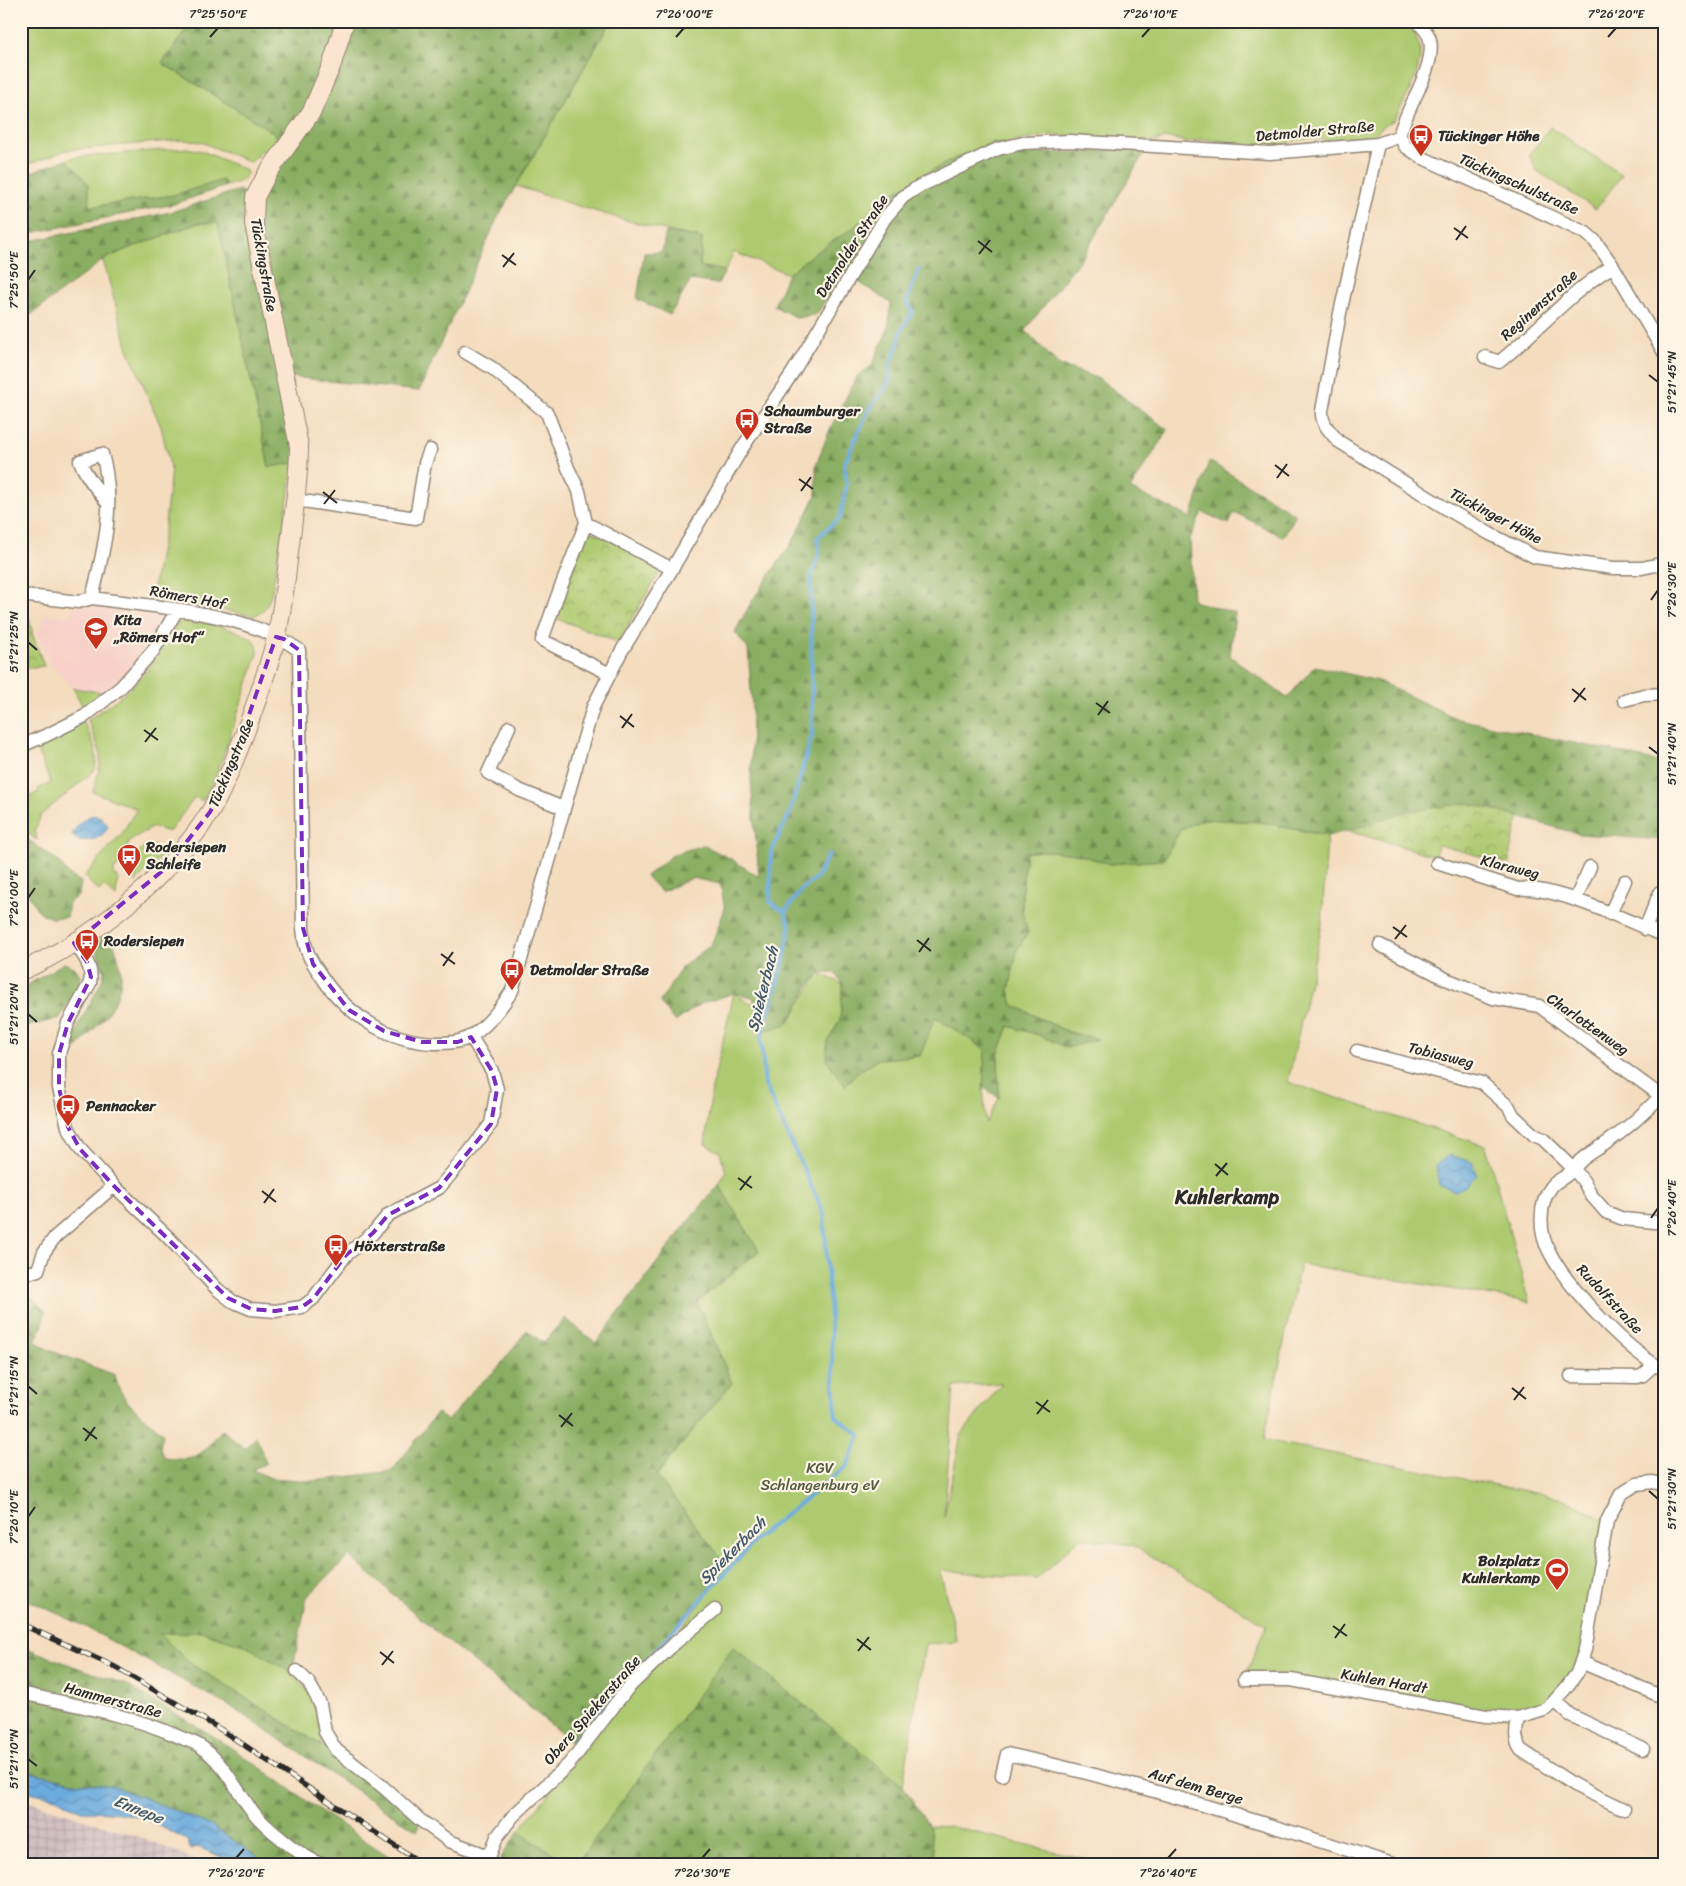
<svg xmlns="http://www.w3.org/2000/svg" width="1686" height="1886" viewBox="0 0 1686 1886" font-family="Sriracha,sans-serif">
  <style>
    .built { fill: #f7d1c9 }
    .industrial { fill: url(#industrial-grid) }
    .green { fill: #aeca70; stroke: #6c7a4e; fill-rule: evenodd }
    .forest { fill: url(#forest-firs); stroke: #5a6c46 }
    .park { fill: url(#park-crowns); stroke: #6c7a4e }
    .water { fill: url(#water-waves); stroke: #4b6b84 }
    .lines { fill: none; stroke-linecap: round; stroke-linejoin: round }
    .stream { stroke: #6babde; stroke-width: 4 }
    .street-casing { stroke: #908474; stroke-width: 15 }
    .secondary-casing { stroke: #908474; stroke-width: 20 }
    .street { stroke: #fff; stroke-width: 12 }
    .secondary { stroke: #fce5d0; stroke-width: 18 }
    .rail-casing { stroke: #2b2b2b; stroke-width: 5.5 }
    .rail { stroke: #fcf5e5; stroke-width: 4; stroke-dasharray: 11; stroke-linecap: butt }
    .marked { fill: none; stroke: #7b2cbf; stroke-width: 4; stroke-dasharray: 10 6; stroke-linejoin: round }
    .ticks { fill: none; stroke: #2b2b2b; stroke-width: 2 }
    .labels { text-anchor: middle; stroke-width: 4.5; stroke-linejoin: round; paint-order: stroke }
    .street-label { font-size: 15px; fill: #2b2b2b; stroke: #fcf5e5 }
    .poi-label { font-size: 15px; font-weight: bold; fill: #2b2b2b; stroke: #fcf5e5; text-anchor: start }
    .park-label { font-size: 15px; fill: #525b40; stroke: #fcf5e5 }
    .water-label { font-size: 16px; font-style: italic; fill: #41586a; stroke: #fcf5e5 }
    .district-label { font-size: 20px; font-weight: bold; fill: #2b2b2b; stroke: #fcf5e5 }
    .neatline { fill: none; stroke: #2b2b2b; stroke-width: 2 }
    .ticks-label { font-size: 12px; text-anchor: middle; fill: #2b2b2b }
  </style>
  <defs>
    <pattern id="industrial-grid" width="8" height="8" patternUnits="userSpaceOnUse" patternTransform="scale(1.25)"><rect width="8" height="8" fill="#d2bfc1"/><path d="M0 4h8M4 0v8" fill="none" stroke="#b4a4a6"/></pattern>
    <pattern id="forest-firs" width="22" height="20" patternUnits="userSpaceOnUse" patternTransform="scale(1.25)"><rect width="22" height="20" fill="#8aae62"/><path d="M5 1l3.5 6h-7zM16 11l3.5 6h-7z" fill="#718e51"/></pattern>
    <pattern id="park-crowns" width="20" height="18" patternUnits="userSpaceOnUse" patternTransform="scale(1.25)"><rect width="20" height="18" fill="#aeca70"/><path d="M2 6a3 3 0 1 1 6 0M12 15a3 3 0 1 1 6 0" fill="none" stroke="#8ea45c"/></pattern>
    <pattern id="water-waves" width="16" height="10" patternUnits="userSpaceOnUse" patternTransform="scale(1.25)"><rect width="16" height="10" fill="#6babde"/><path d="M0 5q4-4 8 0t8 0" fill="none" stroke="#588bb4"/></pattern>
  </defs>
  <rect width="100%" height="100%" fill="#fcf5e5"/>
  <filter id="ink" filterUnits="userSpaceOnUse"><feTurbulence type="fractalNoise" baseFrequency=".02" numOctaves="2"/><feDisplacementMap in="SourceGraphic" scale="10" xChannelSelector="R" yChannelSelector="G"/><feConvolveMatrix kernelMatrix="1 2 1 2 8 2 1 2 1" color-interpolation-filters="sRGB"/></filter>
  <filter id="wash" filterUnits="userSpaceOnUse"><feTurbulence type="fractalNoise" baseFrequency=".0096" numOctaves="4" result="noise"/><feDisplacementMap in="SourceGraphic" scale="20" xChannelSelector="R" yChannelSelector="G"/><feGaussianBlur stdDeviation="1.12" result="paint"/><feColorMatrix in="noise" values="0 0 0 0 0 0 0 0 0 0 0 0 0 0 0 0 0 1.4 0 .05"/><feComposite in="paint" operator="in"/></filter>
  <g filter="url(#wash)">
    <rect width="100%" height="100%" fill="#f4dcbe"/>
    <path class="built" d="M97,603l18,2 -1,5 23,4 1,-5 23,4 3,6 -12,23 -11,15 -35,36 -33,-5 -23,-26 -13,-27 9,-21 24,3 2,-10 16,-1z"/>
    <path class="industrial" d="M21,1799l122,39 64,27h-186z"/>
    <path class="green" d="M21,21h172l-31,42 114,71 2,14 -10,5 -7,-3 -6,9 -5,3 -49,-20 -19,-2 -115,10 -46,17z
      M611,21h794l9,10 6,17v11l-4,16 -7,17 -15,28 -8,4 -13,12 -43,5 -19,-3 -41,9h-21l-11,-4 -38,-4 -13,4 -11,-4 -12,-1 -8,4 -107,-7 -45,9 -11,-2 -51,23 -51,29 -38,34 -41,27 -24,19 -54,-22 -9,19 -25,-5 2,-28c-64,-12 -125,-32 -186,-52z
      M1550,127l72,48 -26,34 -59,-38 -8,-16z
      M187,148l15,3 44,19 1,5 -6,6 -15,5 -3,-6 -49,15 -85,12 -20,-45 -4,-2 11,-3z
      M198,223h20l51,244 25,-4 -22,128c-4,13 -5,19 -18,25l-72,-14 -11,1 -20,-3 13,-69 7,-61 -10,-43 -33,-78 -25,-89 19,-9z
      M183,618c15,3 59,12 69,21 4,3 6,8 6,14l-39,115 -9,20 -8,13 -7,-4 -26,35 -16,-5 -23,13 -6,16 -6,1v11h-4v8l4,1 -2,20 -12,-11 -5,5 -15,-14 38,-44 15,-24 -44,-17 7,-27v-13l-12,-32 36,-26 22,-22 31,-48z
      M73,688l33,5 -22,16z
      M84,722c7,17 17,32 10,49l-53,44 -6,15 2,10 -16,-11v-29l18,-8 -1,-3 13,-6 -16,-38z
      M1204,819l56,3 67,14 -5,89 -34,157 198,64 43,156 -229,-38 -36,176 298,58 45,23 -22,129 -30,51 -37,17 -171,-27 -103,-11 22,-55 -134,-80 -52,-7 -43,41 -97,-9 17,72 -32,2 -22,142 -6,-2 -164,-137 -157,218h-4l-54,-33 211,-264 -73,-92 76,-93 -35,-81 62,-51 -40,-66 7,-13 -6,-20 -15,-8 7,-56 22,-95 54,31 31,-51 24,11 -3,36 -13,22 28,32 23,-15 42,-3 15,-39 50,32 -2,38 3,36 13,-25 -1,-43 11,-29 30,9 28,12 30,-8 -29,-7 -55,-27 -4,-15 8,-40 11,-18 -6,-19v-22l4,-39 23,-1 28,3 33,10 53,-4 18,-31zM1002,1383l-41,52 -17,82 10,-130z
      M147,844c8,1 13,4 15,12l-26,26v-28z
      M203,1632l42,13 47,28 20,23 10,42 -1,7 -130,-81 -32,-30z
      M929,1826l23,1 160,38h-176z"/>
    <path class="forest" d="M193,21h418l-113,196 -79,174 -127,-14 2,86 -25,4 -51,-244h-20l-76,28 -19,9 -82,62v-79l150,-31 68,-22 9,5 31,-38 -3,-23 -114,-71z
      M993,142l45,11 52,-1 58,-6 -65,110 -58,74 33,34 41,15 69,51 -38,59 61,29 18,-57 87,54 -13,22 -49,-25 -5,12 -27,-12 -12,27 3,62 42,12 -5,43 57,42 28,-32 63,15 80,38 164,34 43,11v76l-86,-6 -111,-31 -141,33 -67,-14 -56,-3 -23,10 -18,31 -53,4 -33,-10 -28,-3 -23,1 -4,39v22l6,19 -11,18 -8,40 4,15 55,27 30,7 -31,9 -28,-13 -30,-9 -11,29 1,43 -16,-11 2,-38 -50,-32 -15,39 -42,3 -23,15 -10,12 -18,-26v-18l13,-22 3,-36 -9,-12 -15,1 -11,14 -20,37 -26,7 -9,-34 -19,-4 -34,11 -25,18 -15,-20 22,-35 29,-22 14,-36 -5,-25 -28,-6 -31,14 -15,-16 28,-22 29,-9 28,14 28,18 -8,-96 1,-75 -4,-57 -13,-17 17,-31 41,-60 23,-45v-31l14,-36 27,-53 14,-9 17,-38 3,-26 -48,-31 -26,42 -20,4 -23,-12 14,-32 24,-19 41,-27 38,-34 51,-29z
      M65,160l4,2 19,21 2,24 84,-12 49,-15 3,6 -52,18 -153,31v-59z
      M666,232l36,6 -2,28 25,5 -7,13 -27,-4 -21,35 -33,-16 7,-46 18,-1z
      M21,835l36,25 12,15 12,7 -2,13 -10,7 -2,15 -16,1 -8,-4 -6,-5 -16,-28z
      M108,929c5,12 13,33 13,46 1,33 -32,58 -52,81l10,-32 23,-43 2,-9 -8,-24 5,-12z
      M64,963c10,3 15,7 17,17l-21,38 -39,10v-39z
      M719,1185l40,66 -62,51 35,81 -76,92 73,93 -157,174 -139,-113 -84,-73 -42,41 -15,76 -47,-28 -42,-13 -44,2 32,30 130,81 15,5 84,70 -3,11 -184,-123 -153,-84 -59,-27v-273l16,-21 8,8 -2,14 -8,16 14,9 66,25c4,26 29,42 48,58l-3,15 5,10c34,5 35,-4 57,-28l23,19 11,-13 10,27 -14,7 19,8 43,3 78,-10 45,-58 11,8 24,-30 26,-23 29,-38 16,13 22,-25 31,25 95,-125z
      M21,1646l52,20 52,18 90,53 46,31 64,46 77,51h-133l-57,-39 -75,-31 -24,-9 -40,-4 -52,-12z
      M733,1647l170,139 26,40 7,39h-360z
      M518,1832l54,33h-76z"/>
    <path class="park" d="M587,529l77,36 -46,77 -63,-24z
      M21,603h5l7,33 11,30 -23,2z
      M1468,803l51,14 -9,34v13l-72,-19 -3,11 -87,-25 56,-19z
      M21,1287l16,16 -16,21z"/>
    <path class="water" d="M95,815l6,2 7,9c-5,14 -18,15 -31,14l-5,-5c6,-11 11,-18 23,-20z
      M1449,1155l23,7 5,13 -11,11 -11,5 -16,-6 -3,-20z
      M21,1770l52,12 40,4 24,9 75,31 57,39h-37l-11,-8 -23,-10 -8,2 -2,-8 -46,-24 -29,-5 -31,-1 -26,-13 -35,-8z"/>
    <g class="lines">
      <path class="stream" d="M785,912l17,-23 15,-12 12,-23
        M572,1742l185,-204 90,-72 13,-31 -24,-18 -12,-203 -59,-129 -4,-47 22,-74 7,-37 -5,-15 -15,-10 1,-50 19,-39 22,-78 -1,-158 9,-25 -3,-14 23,-20 7,-35 -3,-18 24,-54 18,-24 4,-10 -1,-9 10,-26 2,-11 12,-19 -6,-11 12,-32"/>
    </g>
  </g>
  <g filter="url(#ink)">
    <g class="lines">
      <defs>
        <path id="street" d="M1417,21c5,6 12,12 13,19 6,26 -23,67 -30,93v3l5,10 16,11 165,76 9,8 18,25 52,88
          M1378,144l-38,169 -18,98c-1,13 8,20 16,30l109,68 43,25 45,23 78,11h29l23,-5
          M465,352l27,16 55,45 21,55 11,23 7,32 -29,74 -15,43 68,34
          M1485,357l14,5c39,-31 71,-70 114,-96
          M296,500l120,18 9,-55 5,-13
          M586,523l86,46
          M21,595l57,7 14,-4c64,9 154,14 207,52l4,278c1,6 1,13 3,19 2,8 7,17 12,24 25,41 67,70 116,72 12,0 27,0 37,-7 17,-10 30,-28 41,-45l81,-284 28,-55 51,-83 69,-119 52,-78 92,-154 18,-21 15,-10 80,-38 25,-6 47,-2 200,12 108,-9 22,-8
          M92,598c12,-47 24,-96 10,-144l-22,7c6,17 18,28 28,43
          M1624,700l20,-5 21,-1
          M509,727l-21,46 31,17 44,18
          M21,746l26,-11 38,-19 36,-29 32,-36 24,-41
          M1437,863l81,26c39,-3 109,32 147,47
          M1575,900l15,-33
          M1610,914l15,-33
          M1645,929l15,-37
          M74,943c10,12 19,24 16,40l-22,40 -9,31v34l9,39 12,22 34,37 53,50 50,53 15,12 19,8 24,2 27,-4 11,-8 33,-44 27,-22 15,-18 51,-27 28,-33 24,-31 6,-35 -5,-18 -21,-34
          M1380,945l66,34 47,19 46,8 122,90
          M1357,1051l125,32 27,24 4,8 21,20 9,4 31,30 10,13 7,13 15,17 17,7 42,4
          M1665,1091c-18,20 -38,38 -60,53 -7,5 -15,9 -22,15 -6,5 -10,11 -16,16 -5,4 -11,6 -15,11 -14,17 -13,47 -3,65 17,35 81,103 116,119
          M21,1275l17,-5 6,-18 11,-15 59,-51
          M1571,1376l67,1 5,-2 11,-10
          M1581,1662l84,36
          M297,1671l11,11 7,12 5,10 5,28 11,18 47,37 37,33 29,21 40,15
          M1244,1680h47l195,36 32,2 29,-9 19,-21 11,-15 8,-23 22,-129 14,-27 16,-10 16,-2 12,3
          M21,1693c52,12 105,21 154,42 8,4 17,6 25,11 22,15 35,41 50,62 13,18 53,51 74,57
          M1555,1701l15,14 73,34
          M1518,1718c-2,12 -4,22 3,32l53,35 50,24
          M1002,1775l5,-21c132,29 260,70 388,111
          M486,1865l11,-28 16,-21 56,-52 58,-75 48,-46 40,-33"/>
        <path id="secondary" d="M21,971c71,-31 148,-93 189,-159 13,-21 21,-44 30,-66 13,-34 26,-69 35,-104 8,-30 11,-67 15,-98 4,-33 9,-65 9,-98l-45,-222 1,-27 12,-23 45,-63 20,-47 13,-43"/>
      </defs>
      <use href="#street" class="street-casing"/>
      <use href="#secondary" class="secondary-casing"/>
      <use href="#street" class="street"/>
      <use href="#secondary" class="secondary"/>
      <defs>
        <path id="rail" d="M21,1624l94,43 105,62 204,136"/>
      </defs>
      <use href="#rail" class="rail-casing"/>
      <use href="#rail" class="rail"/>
    </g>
  </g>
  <path class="marked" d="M276,637l8,2 15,11 4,278 10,36 36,46 35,21 38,11h36l13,-5 21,34 5,18 -6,35 -52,64 -51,27 -15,18 -27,22 -33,44 -11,8 -27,4 -24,-2 -23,-11 -114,-112 -34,-37 -12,-22 -9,-39v-34l9,-31 23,-46 -4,-15 -13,-19 92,-75 44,-56 15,-28z"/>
  <path class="ticks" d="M210,37l8,-9M676,37l8,-9M1142,37l8,-9M1608,37l8,-9M1454,228l14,10M1456,240l10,-14M978,241l14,11M979,254l11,-14M502,255l14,10M503,267l11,-14M28,280l7,-10M1649,375l9,7M1275,465l14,11M1277,478l10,-14M799,479l14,10M801,491l10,-14M323,492l14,11M324,504l11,-14M1651,600l7,-10M28,642l9,8M1572,689l14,11M1574,702l11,-14M1096,703l14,10M1098,715l10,-14M620,716l14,11M622,728l10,-14M144,730l14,10M145,742l11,-14M1649,747l9,7M28,898l7,-10M1393,927l14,10M1395,939l11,-14M917,940l14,11M919,952l10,-14M441,954l14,10M443,966l10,-14M28,1014l9,8M1215,1164l13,11M1216,1176l11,-13M738,1178l14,10M740,1190l11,-14M262,1191l14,11M264,1203l10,-14M1651,1218l7,-10M28,1386l9,8M1512,1388l14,11M1514,1400l10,-13M1036,1402l14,10M1037,1414l11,-14M559,1415l14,11M561,1427l11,-14M83,1428l14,11M85,1441l10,-14M1649,1491l9,8M28,1517l7,-10M1333,1626l14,10M1335,1638l10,-14M857,1639l14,11M858,1651l11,-14M380,1652l14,11M382,1665l11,-14M28,1759l9,7M236,1858l8,-9M702,1858l8,-9M1168,1858l8,-9"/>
  <defs>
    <symbol id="bus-pin" viewBox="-11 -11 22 30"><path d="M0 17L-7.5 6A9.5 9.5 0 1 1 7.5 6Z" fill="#c8321e" stroke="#fcf5e5"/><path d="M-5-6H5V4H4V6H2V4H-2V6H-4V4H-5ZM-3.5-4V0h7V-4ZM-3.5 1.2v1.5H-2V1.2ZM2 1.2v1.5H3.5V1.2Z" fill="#fff"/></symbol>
    <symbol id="school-pin" viewBox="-11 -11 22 30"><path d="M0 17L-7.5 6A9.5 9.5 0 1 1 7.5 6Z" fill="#c8321e" stroke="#fcf5e5"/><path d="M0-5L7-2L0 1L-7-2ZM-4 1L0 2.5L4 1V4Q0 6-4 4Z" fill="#fff"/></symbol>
    <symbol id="stadium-pin" viewBox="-11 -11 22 30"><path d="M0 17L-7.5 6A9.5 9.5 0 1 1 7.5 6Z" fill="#c8321e" stroke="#fcf5e5"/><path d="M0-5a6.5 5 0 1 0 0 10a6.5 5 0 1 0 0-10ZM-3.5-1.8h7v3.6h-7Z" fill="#fff"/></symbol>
  </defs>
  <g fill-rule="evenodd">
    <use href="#bus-pin" x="1407" y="122" width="28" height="38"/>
    <use href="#bus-pin" x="733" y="406" width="28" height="38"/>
    <use href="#school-pin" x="82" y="615" width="28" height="38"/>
    <use href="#bus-pin" x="115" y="842" width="28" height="38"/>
    <use href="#bus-pin" x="73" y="927" width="28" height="38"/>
    <use href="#bus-pin" x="498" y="956" width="28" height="38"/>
    <use href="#bus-pin" x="54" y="1092" width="28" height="38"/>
    <use href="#bus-pin" x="322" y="1232" width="28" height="38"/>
    <use href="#stadium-pin" x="1543" y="1556" width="28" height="38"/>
  </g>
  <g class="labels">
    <g class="street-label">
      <text transform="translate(1315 131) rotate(-5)" y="5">Detmolder Straße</text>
      <text transform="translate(1519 184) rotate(24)" y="5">Tückingschulstraße</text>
      <text transform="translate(852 246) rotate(-57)" y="5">Detmolder Straße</text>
      <text transform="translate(264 265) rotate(80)" y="5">Tückingstraße</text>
      <text transform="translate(1539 305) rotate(-42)" y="5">Reginenstraße</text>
      <text transform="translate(1496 516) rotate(28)" y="5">Tückinger Höhe</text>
      <text transform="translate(188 597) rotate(10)" y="5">Römers Hof</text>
      <text transform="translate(231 763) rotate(-67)" y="5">Tückingstraße</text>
      <text transform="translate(1510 867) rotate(14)" y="5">Klaraweg</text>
      <text transform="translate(1588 1024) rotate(35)" y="5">Charlottenweg</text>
      <text transform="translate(1441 1055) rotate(14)" y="5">Tobiasweg</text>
      <text transform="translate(1610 1299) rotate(47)" y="5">Rudolfstraße</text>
      <text transform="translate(1384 1681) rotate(10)" y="5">Kuhlen Hardt</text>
      <text transform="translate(113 1700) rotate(15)" y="5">Hammerstraße</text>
      <text transform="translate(592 1710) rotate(-49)" y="5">Obere Spiekerstraße</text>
      <text transform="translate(1196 1786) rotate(16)" y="5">Auf dem Berge</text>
    </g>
    <g class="poi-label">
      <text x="1438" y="141">Tückinger Höhe</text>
      <text x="764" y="416">Schaumburger<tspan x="764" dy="17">Straße</tspan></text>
      <text x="114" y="625">Kita<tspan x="114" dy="17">„Römers Hof“</tspan></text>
      <text x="146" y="852">Rodersiepen<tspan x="146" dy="17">Schleife</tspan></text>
      <text x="104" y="946">Rodersiepen</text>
      <text x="530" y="975">Detmolder Straße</text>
      <text x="86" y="1111">Pennacker</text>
      <text x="354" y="1251">Höxterstraße</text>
      <text x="1540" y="1566" text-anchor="end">Bolzplatz<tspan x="1540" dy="17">Kuhlerkamp</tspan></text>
    </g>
    <g class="park-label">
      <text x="820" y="1473">KGV<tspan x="820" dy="17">Schlangenburg eV</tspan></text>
    </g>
    <g class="water-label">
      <text transform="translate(762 989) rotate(-76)" y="6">Spiekerbach</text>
      <text transform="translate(732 1550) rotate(-45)" y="6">Spiekerbach</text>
      <text transform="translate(139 1809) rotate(22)" y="6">Ennepe</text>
    </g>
    <g class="district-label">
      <text x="1227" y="1204">Kuhlerkamp</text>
    </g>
  </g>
  <rect width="1686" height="1886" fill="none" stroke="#fcf5e5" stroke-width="55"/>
  <rect x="28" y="28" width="1630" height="1830" class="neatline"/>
  <g class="ticks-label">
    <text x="218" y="18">7°25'50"E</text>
    <text x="684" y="18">7°26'00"E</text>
    <text x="1150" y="18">7°26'10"E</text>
    <text x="1616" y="18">7°26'20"E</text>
    <text transform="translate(14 280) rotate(-90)" y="4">7°25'50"E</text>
    <text transform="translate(1672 382) rotate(-90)" y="4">51°21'45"N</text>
    <text transform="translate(1672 590) rotate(-90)" y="4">7°26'30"E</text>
    <text transform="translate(14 642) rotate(-90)" y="4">51°21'25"N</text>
    <text transform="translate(1672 754) rotate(-90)" y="4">51°21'40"N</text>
    <text transform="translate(14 898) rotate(-90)" y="4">7°26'00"E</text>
    <text transform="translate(14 1014) rotate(-90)" y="4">51°21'20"N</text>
    <text transform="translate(1672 1208) rotate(-90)" y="4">7°26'40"E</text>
    <text transform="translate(14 1386) rotate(-90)" y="4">51°21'15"N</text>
    <text transform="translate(1672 1499) rotate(-90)" y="4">51°21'30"N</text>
    <text transform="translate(14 1517) rotate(-90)" y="4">7°26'10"E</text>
    <text transform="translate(14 1759) rotate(-90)" y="4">51°21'10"N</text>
    <text x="236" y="1877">7°26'20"E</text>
    <text x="702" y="1877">7°26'30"E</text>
    <text x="1168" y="1877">7°26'40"E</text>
  </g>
</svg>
